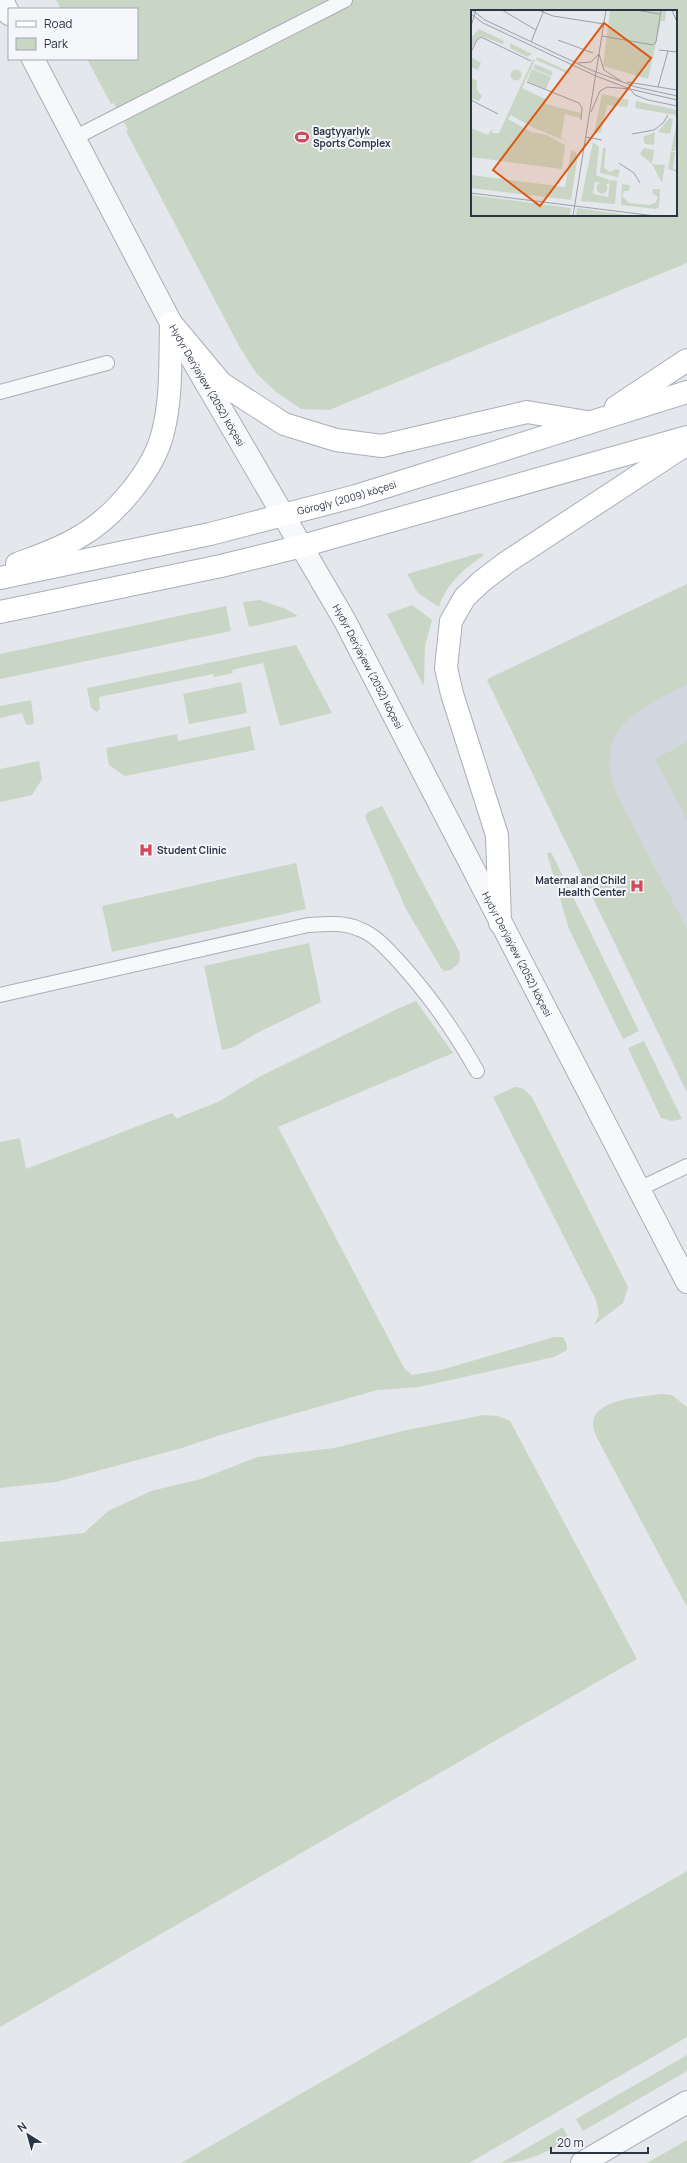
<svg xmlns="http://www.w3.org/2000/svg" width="687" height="2163" viewBox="0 0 687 2163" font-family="Manrope,sans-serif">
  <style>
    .built { fill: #d2d6de }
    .green { fill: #c9d6c5; fill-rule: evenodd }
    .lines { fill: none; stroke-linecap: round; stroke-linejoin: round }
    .service-casing { stroke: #a9aeb7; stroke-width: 16 }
    .minor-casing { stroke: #a9aeb7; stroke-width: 24 }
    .tertiary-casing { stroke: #a9aeb7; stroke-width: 24 }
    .secondary-casing { stroke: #a9aeb7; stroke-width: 24 }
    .service { stroke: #f7f8fa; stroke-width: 14 }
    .minor { stroke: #f7f8fa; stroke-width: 22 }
    .tertiary { stroke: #f7f8fa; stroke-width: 22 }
    .secondary { stroke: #fff; stroke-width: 22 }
    .labels { text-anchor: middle; stroke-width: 4; stroke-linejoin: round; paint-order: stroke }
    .poi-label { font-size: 10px; font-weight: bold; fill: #2b3445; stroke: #f4f6f9; text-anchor: start }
    .street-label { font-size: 10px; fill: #2b3445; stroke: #f4f6f9 }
    .inset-road { fill: none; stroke: #9a9fa9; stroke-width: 1 }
    .view { fill: #df570f; fill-opacity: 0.15; stroke: #df570f; stroke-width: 2 }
    .inset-edge { fill: none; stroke: #2b3445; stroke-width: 2 }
  </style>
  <rect width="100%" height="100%" fill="#e4e7ec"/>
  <path class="built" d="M687,584v509l-200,-414z"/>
  <path class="green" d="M56,0h631v263l-358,147 -28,-1 -25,-17 -20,-19 -17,-27 -113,-215 2,-1 -14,-27 -3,1 -24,-45h50v-50h-76zM472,11h204v204h-204z
    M480,553l4,2c-19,13 -38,29 -45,52l-21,-14 -11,-19z
    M687,584v100c-50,27 -96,43 -70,111l70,134v162l-200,-411z
    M260,600l26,9 12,7 -49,11 -6,-25z
    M412,605l20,15 -7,26 -1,37 -1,2 -36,-71z
    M226,606l5,25 -231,48v-25z
    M296,645l36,68 -52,13 -17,-63 -31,7 1,3 -19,4 -1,-3 -114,23 1,12 -3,3 -6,-4 -4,-20z
    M241,682l6,31 -58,11 -6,-30z
    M31,700l3,23 -4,2 -4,-1 -4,-11 -22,5v-12z
    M250,726l5,24 -130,26 -16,-11 -3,-17 71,-14 1,7z
    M687,742v78l-32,-61z
    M39,761l3,18 -10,16 -32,7v-33z
    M382,806l78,147 -1,10 -8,7 -7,1 -3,-3 -35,-59 -40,-90 -1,-3 3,-4z
    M551,852l88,179 -16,8 -54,-110 -22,-75z
    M296,863l10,46 -194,43 -10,-46z
    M309,943l12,59 -64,31 -23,14 -12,3 -18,-84z
    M416,1001l37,52 -175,74 126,241 8,7 29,-5 113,-33h9l4,8v5l-13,7 -135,30 -42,3 -160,46 -35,12 -126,34 -56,6v-346l20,-4 6,31 146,-56 5,6 5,-3 36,-14 41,-25 136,-67z
    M644,1041l38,78 -10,2 -11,-3 -33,-70z
    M515,1087l7,1 10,9 96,190 -5,16 -29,22 5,-10 -3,-15 -103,-203z
    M662,1394l10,1 15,12v200l-91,-171c-1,-4 -3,-8 -3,-12 1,-26 50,-27 69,-30z
    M484,1415l14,1 12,5 127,238 -637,368v-485l84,-9 24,-22 43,-20 50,-12 56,-22 77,-9 73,-18z
    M687,1871v166l-218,126h-288z
    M687,2055v16l-104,60 -7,-12z
    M563,2127l6,12c-22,13 -42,24 -68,24z
    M687,2140v23h-40z"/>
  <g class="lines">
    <defs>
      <path id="service" d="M74,138l271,-138
        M0,392l107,-29
        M0,995l308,-70c17,-1 35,-3 51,4 17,6 30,22 42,35 30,33 54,68 76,107
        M639,1189l48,-23"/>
      <g id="minor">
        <path d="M2,0l7,14"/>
        <path id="s1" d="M33,59l138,264 174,298 342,661"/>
      </g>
      <path id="tertiary" d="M582,2163l105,-61"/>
      <g id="secondary">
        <path d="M171,323l50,60 63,41 52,16 46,6 145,-34 60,10"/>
        <path d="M616,407l71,-47"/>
        <path d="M17,564c21,-8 43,-15 62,-27 34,-19 75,-66 84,-105 9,-35 7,-73 8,-109"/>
        <path id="s2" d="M0,578l210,-44 146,-38 331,-104"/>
        <path d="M0,612l221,-46 81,-20 385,-109"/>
        <path d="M500,923l-3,-88 -45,-141 -6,-26 5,-47 14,-24 17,-16 25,-19 180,-118"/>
      </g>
    </defs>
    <use href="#service" class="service-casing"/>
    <use href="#minor" class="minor-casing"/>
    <use href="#tertiary" class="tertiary-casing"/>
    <use href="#secondary" class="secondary-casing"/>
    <use href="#service" class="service"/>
    <use href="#minor" class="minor"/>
    <use href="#tertiary" class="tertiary"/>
    <use href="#secondary" class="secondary"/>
  </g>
  <defs>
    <symbol id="stadium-bare" viewBox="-9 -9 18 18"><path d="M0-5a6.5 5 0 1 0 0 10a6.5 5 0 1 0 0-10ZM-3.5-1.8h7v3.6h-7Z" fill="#d1495b" stroke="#f4f6f9" stroke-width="2.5" paint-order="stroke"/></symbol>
    <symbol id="hospital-bare" viewBox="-9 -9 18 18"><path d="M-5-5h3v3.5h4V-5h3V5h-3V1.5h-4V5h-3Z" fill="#d1495b" stroke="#f4f6f9" stroke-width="2.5" paint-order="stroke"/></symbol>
  </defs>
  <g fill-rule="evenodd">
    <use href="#stadium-bare" x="292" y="127" width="20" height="20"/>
    <use href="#hospital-bare" x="136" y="840" width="20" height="20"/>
    <use href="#hospital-bare" x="627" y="876" width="20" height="20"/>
  </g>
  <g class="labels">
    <g class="poi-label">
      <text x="313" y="135">Bagtyyarlyk<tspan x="313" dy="12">Sports Complex</tspan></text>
      <text x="157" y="854">Student Clinic</text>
      <text x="626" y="884" text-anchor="end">Maternal and Child<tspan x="626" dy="12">Health Center</tspan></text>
    </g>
    <g class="street-label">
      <text dy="4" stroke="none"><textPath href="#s1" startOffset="370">Hydyr Derýaýew (2052) köçesi</textPath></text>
      <text dy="4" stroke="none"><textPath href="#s2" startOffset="356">Görogly (2009) köçesi</textPath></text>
      <text dy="4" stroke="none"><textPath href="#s1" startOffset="694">Hydyr Derýaýew (2052) köçesi</textPath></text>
      <text dy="4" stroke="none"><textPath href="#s1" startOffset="1018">Hydyr Derýaýew (2052) köçesi</textPath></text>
    </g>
  </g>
  <g transform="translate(471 10)">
    <rect width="206" height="206" fill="#e4e7ec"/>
    <path d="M139,0h56l-1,11h-4l-13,58 -45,-13zM8,19l25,12 -1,3 -23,-8 -9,12v-10zM39,33l22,11 -5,3 -17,-9zM0,47l10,6 -3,7 -7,-3zM66,47l33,15 -1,2 -33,-14zM62,49l2,1 -13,28 23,11 1,5 35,9v5l-16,-4 -4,24 12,6 -41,-17 -21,-12 -3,4 23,13 16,3 18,10 -3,24 -91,-12v-29l17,7 5,-7 -1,5h7zM64,54l18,8 -2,4 -18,-8zM61,59l19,8 -5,12 -19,-8zM39.5 65a5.5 5.5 0 1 1 11 0a5.5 5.5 0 1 1-11 0ZM0,68l6,3v9l5,6 -3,5 -8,-3zM131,84l27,6 -2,7 -20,-2 -6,27 -7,2zM165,91l41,9v31l-2,10h-4l6,-30 -2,-6 -40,-7zM198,108l4,1 -3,15 -12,-2zM184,122l-1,13 -9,-1 -2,-7zM122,132l6,5 -3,28 13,5v4l-14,-2 -2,12 15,3 2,-17 7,1 -2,23 -34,-3zM132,138h3l-2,20 6,4 6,-3 4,1 -2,7 -18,-4zM173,138l10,2 -2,14 13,1 -3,18 -10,-19 -12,-10zM102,140l5,5 -7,45 -100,-12v-13l94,12 6,-36zM200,142h4l-2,17h3l1,-2v5l-9,-3zM125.5 178a5.5 5.5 0 1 1 11 0a5.5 5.5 0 1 1-11 0ZM151,174l8,1 -1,6h-5l-2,5 7,7 20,2 6,-2 3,-6 -6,-4 1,-4h7l-1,18 -3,2 -35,-4zM0,185l100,13 -1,8h-99zM106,198l7,1 51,7h-59z" fill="#c9d6c5"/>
    <path class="inset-road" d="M1,0l13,10 106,50 45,17 41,9M31,0l34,20M67,0l15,6 51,8M164,0l25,4M201,0l5,12M0,4l12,9 113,53 34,13 47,11M0,16l5,-16M131,26l51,9 3,-3 5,-32M87,30l35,13M60,32l13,-32M188,40l18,2M0,42l6,-12 4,-3 50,24M128,44l5,16 17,11M107,53l13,-1 8,-8M56,72l52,21 3,5 -1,12M156,72l50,8M187,77l10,-36M0,90l27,14M120,102l9,-21 7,-4 23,2 5,6 13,5 29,6M161,124l22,-4 9,-7 5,-8M115,127l16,3M148,153l15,10 6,10M0,183l184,23M102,206l33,-206"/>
    <path class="view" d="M133,13l47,35 -111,148 -47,-36z"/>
    <rect width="206" height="206" class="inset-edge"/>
  </g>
  <rect x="8" y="8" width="130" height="52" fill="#f4f6f9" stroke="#a4a8b1"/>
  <rect x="16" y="21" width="20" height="6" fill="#ffffff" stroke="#a4a8b1"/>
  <text x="44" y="28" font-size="12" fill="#2b3445">Road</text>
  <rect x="16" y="38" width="20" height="12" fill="#c9d6c5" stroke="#a4a8b1"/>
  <text x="44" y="48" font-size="12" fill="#2b3445">Park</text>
  <g transform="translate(28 2135) rotate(323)" stroke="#f4f6f9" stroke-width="3" paint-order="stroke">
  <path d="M0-3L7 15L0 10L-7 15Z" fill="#2b3445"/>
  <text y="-6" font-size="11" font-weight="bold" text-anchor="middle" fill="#2b3445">N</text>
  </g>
  <path d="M551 2147v6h97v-6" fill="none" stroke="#2b3445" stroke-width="2"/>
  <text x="557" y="2147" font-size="12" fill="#2b3445" stroke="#f4f6f9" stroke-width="3" paint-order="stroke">20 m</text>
</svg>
